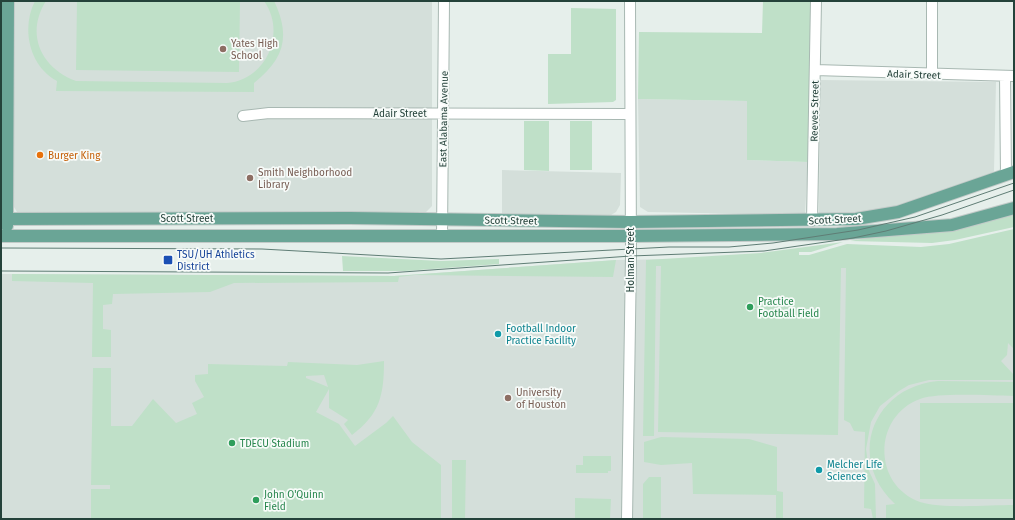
<svg xmlns="http://www.w3.org/2000/svg" width="1015" height="520" viewBox="0 0 1015 520" font-family="'Fira Sans',sans-serif">
  <style>
    .built { fill: #d4dfda }
    .green { fill: #bfe0c8; fill-rule: evenodd }
    .lines { fill: none; stroke-linecap: round; stroke-linejoin: round }
    .minor-casing { stroke: #a8b8b2; stroke-width: 12 }
    .major-casing { stroke: #c2cac8; stroke-width: 14 }
    .minor { stroke: #fff; stroke-width: 10 }
    .major { stroke: #6aa596; stroke-width: 12 }
    .tram { stroke: #5f7d75; stroke-width: 1 }
    .education-dot { fill: #8d6e63; stroke: #f7fbf9; stroke-width: 1.5 }
    .food-dot { fill: #e8710a; stroke: #f7fbf9; stroke-width: 1.5 }
    .transit-dot { fill: #1a4fb4; stroke: #f7fbf9; stroke-width: 1.5 }
    .leisure-dot { fill: #2e9e5b; stroke: #f7fbf9; stroke-width: 1.5 }
    .culture-dot { fill: #0f9aa8; stroke: #f7fbf9; stroke-width: 1.5 }
    .labels { text-anchor: middle; stroke-width: 3.5; stroke-linejoin: round; paint-order: stroke }
    .education-label { font-size: 10px; fill: #785e54; stroke: #f7fbf9; text-anchor: start }
    .street-label { font-size: 10px; fill: #24423a; stroke: #f7fbf9 }
    .food-label { font-size: 10px; fill: #c56008; stroke: #f7fbf9; text-anchor: start }
    .transit-label { font-size: 10px; fill: #164399; stroke: #f7fbf9; text-anchor: start }
    .leisure-label { font-size: 10px; fill: #27864d; stroke: #f7fbf9; text-anchor: start }
    .culture-label { font-size: 10px; fill: #0d838f; stroke: #f7fbf9; text-anchor: start }
  </style>
  <rect width="100%" height="100%" fill="#e6efeb"/>
  <path class="built" d="M15,1h417v205l-9,9 -406,-3 -3,-5 -1,-7z
    M820,80l176,2 -2,89 -4,5 -95,31 -30,7 -46,-1z
    M638,99l110,2 -1,59 61,2 -3,51 -5,2 -152,-3 -8,-5z
    M502,170l119,3 -1,32 -4,7 -5,3 -13,2 -96,-1z
    M1014,231v288h-1013v-245l393,2 222,-16 228,-4 116,-11z"/>
  <path class="green" d="M35,1h11c-21,33 -5,67 30,80l151,2c39,-3 60,-50 37,-82h10l1,2c16,35 8,57 -21,80v9l-198,-1 1,-10c-28,-15 -36,-53 -22,-80z
    M77,1h163l-1,71 -163,-2z
    M763,1h48l-3,161 -61,-2v-59l-109,-2 1,-67 123,1z
    M571,8l45,1v91l-3,2 -65,2v-50h23z
    M524,121h25v50l-25,-1z
    M570,121h22v49h-22z
    M1014,213v14l-59,13 -23,3 -82,-2z
    M1014,229v120l-6,-6 -1,12 -6,6 13,14v5h-85l-20,5 -10,6 -19,15 -9,16 -5,27 3,22 6,13 1,35h-3l-2,-10 -7,-1 1,-76 -11,-1 -4,-8 -6,-3 2,-152h-5l-3,167 -180,-3 3,-166h-5l-2,170h-11l3,-176 115,-7 82,-11 -32,10h-12v3h10l38,-11 74,3 28,-3z
    M342,256l99,5 58,-2v5l-94,7h-62z
    M616,260l-3,17 -198,-2 -16,2 -1,5 -164,1 -24,9 -97,2 -1,10 -9,1v24l8,1v27h-19l1,-74 -81,-2v-7l382,2z
    M384,361c0,34 -4,53 -32,74l-8,-11 4,-4 -19,-12v-19l-13,23 23,12 16,22 31,-23 7,-7 19,26 29,23v54h-350v-30h19v-4h-19l2,-117h18v58h21l21,-27 23,24 21,-9 -5,-11 12,-6 -9,-16v-6l13,-1v-10l79,2 1,-4 69,3zM324,375l4,12 -22,-9v-2z
    M938,381l76,1v14c-23,0 -74,-4 -94,3 -47,17 -48,86 0,103 21,7 70,3 94,3v14h-128v-14l9,-1c-49,-45 -23,-117 43,-123z
    M920,403h94v96h-94z
    M661,437l88,2 28,8v44l6,1v27h-7v-24l-83,-1 -1,-31 -31,2 -17,-3v-20z
    M583,456h28v15h-3v2h-32v-8h7z
    M452,460h14l-1,59h-13z
    M649,477h12v42h-18v-35z
    M575,498l36,1 -1,20h-35z"/>
  <g class="lines">
    <defs>
      <path id="minor" d="M932,1v73
        M815,70l199,6
        M1005,76l1,99
        M243,116l26,-3 360,1
        M812,221l4,-220
        M442,236l2,-235
        M627,519l4,-263 -1,-255"/>
      <path id="major" d="M1,219l349,-1 280,4 226,-3 42,-7 116,-40
        M7,226l1,-225
        M1,236h630l206,-2 115,-9 62,-17"/>
    </defs>
    <use href="#minor" class="minor-casing"/>
    <use href="#major" class="major-casing"/>
    <use href="#minor" class="minor"/>
    <use href="#major" class="major"/>
    <path class="tram" d="M1,248l261,1 179,10 228,-12h60l44,-4 85,-13 57,-13 99,-34
      M1,271l387,2 243,-17 133,-5 89,-13 33,-7 56,-16 72,-25"/>
  </g>
  <g class="education-dot">
    <circle cx="223" cy="49" r="4"/>
    <circle cx="250" cy="178" r="4"/>
    <circle cx="508" cy="398" r="4"/>
  </g>
  <circle class="food-dot" cx="40" cy="155" r="4"/>
  <rect class="transit-dot" x="163" y="255" width="10" height="10" rx="2"/>
  <g class="leisure-dot">
    <circle cx="750" cy="307" r="4"/>
    <circle cx="232" cy="443" r="4"/>
    <circle cx="256" cy="500" r="4"/>
  </g>
  <g class="culture-dot">
    <circle cx="498" cy="334" r="4"/>
    <circle cx="819" cy="470" r="4"/>
  </g>
  <g class="labels">
    <g class="education-label">
      <text x="231" y="47">Yates High<tspan x="231" dy="12">School</tspan></text>
      <text x="258" y="176">Smith Neighborhood<tspan x="258" dy="12">Library</tspan></text>
      <text x="516" y="396">University<tspan x="516" dy="12">of Houston</tspan></text>
    </g>
    <g class="street-label">
      <text transform="translate(914 74) rotate(2)" y="4">Adair Street</text>
      <text transform="translate(814 111) rotate(-89)" y="4">Reeves Street</text>
      <text x="400" y="117">Adair Street</text>
      <text transform="translate(443 119) rotate(-89)" y="4">East Alabama Avenue</text>
      <text x="187" y="222">Scott Street</text>
      <text transform="translate(835 219) rotate(-3)" y="4">Scott Street</text>
      <text transform="translate(511 220) rotate(1)" y="4">Scott Street</text>
      <text transform="translate(630 260) rotate(-90)" y="4">Holman Street</text>
    </g>
    <g class="food-label">
      <text x="48" y="159">Burger King</text>
    </g>
    <g class="transit-label">
      <text x="177" y="258">TSU/UH Athletics<tspan x="177" dy="12">District</tspan></text>
    </g>
    <g class="leisure-label">
      <text x="758" y="305">Practice<tspan x="758" dy="12">Football Field</tspan></text>
      <text x="240" y="447">TDECU Stadium</text>
      <text x="264" y="498">John O'Quinn<tspan x="264" dy="12">Field</tspan></text>
    </g>
    <g class="culture-label">
      <text x="506" y="332">Football Indoor<tspan x="506" dy="12">Practice Facility</tspan></text>
      <text x="827" y="468">Melcher Life<tspan x="827" dy="12">Sciences</tspan></text>
    </g>
  </g>
  <rect width="1015" height="520" fill="none" stroke="#24423a" stroke-width="4"/>
</svg>
